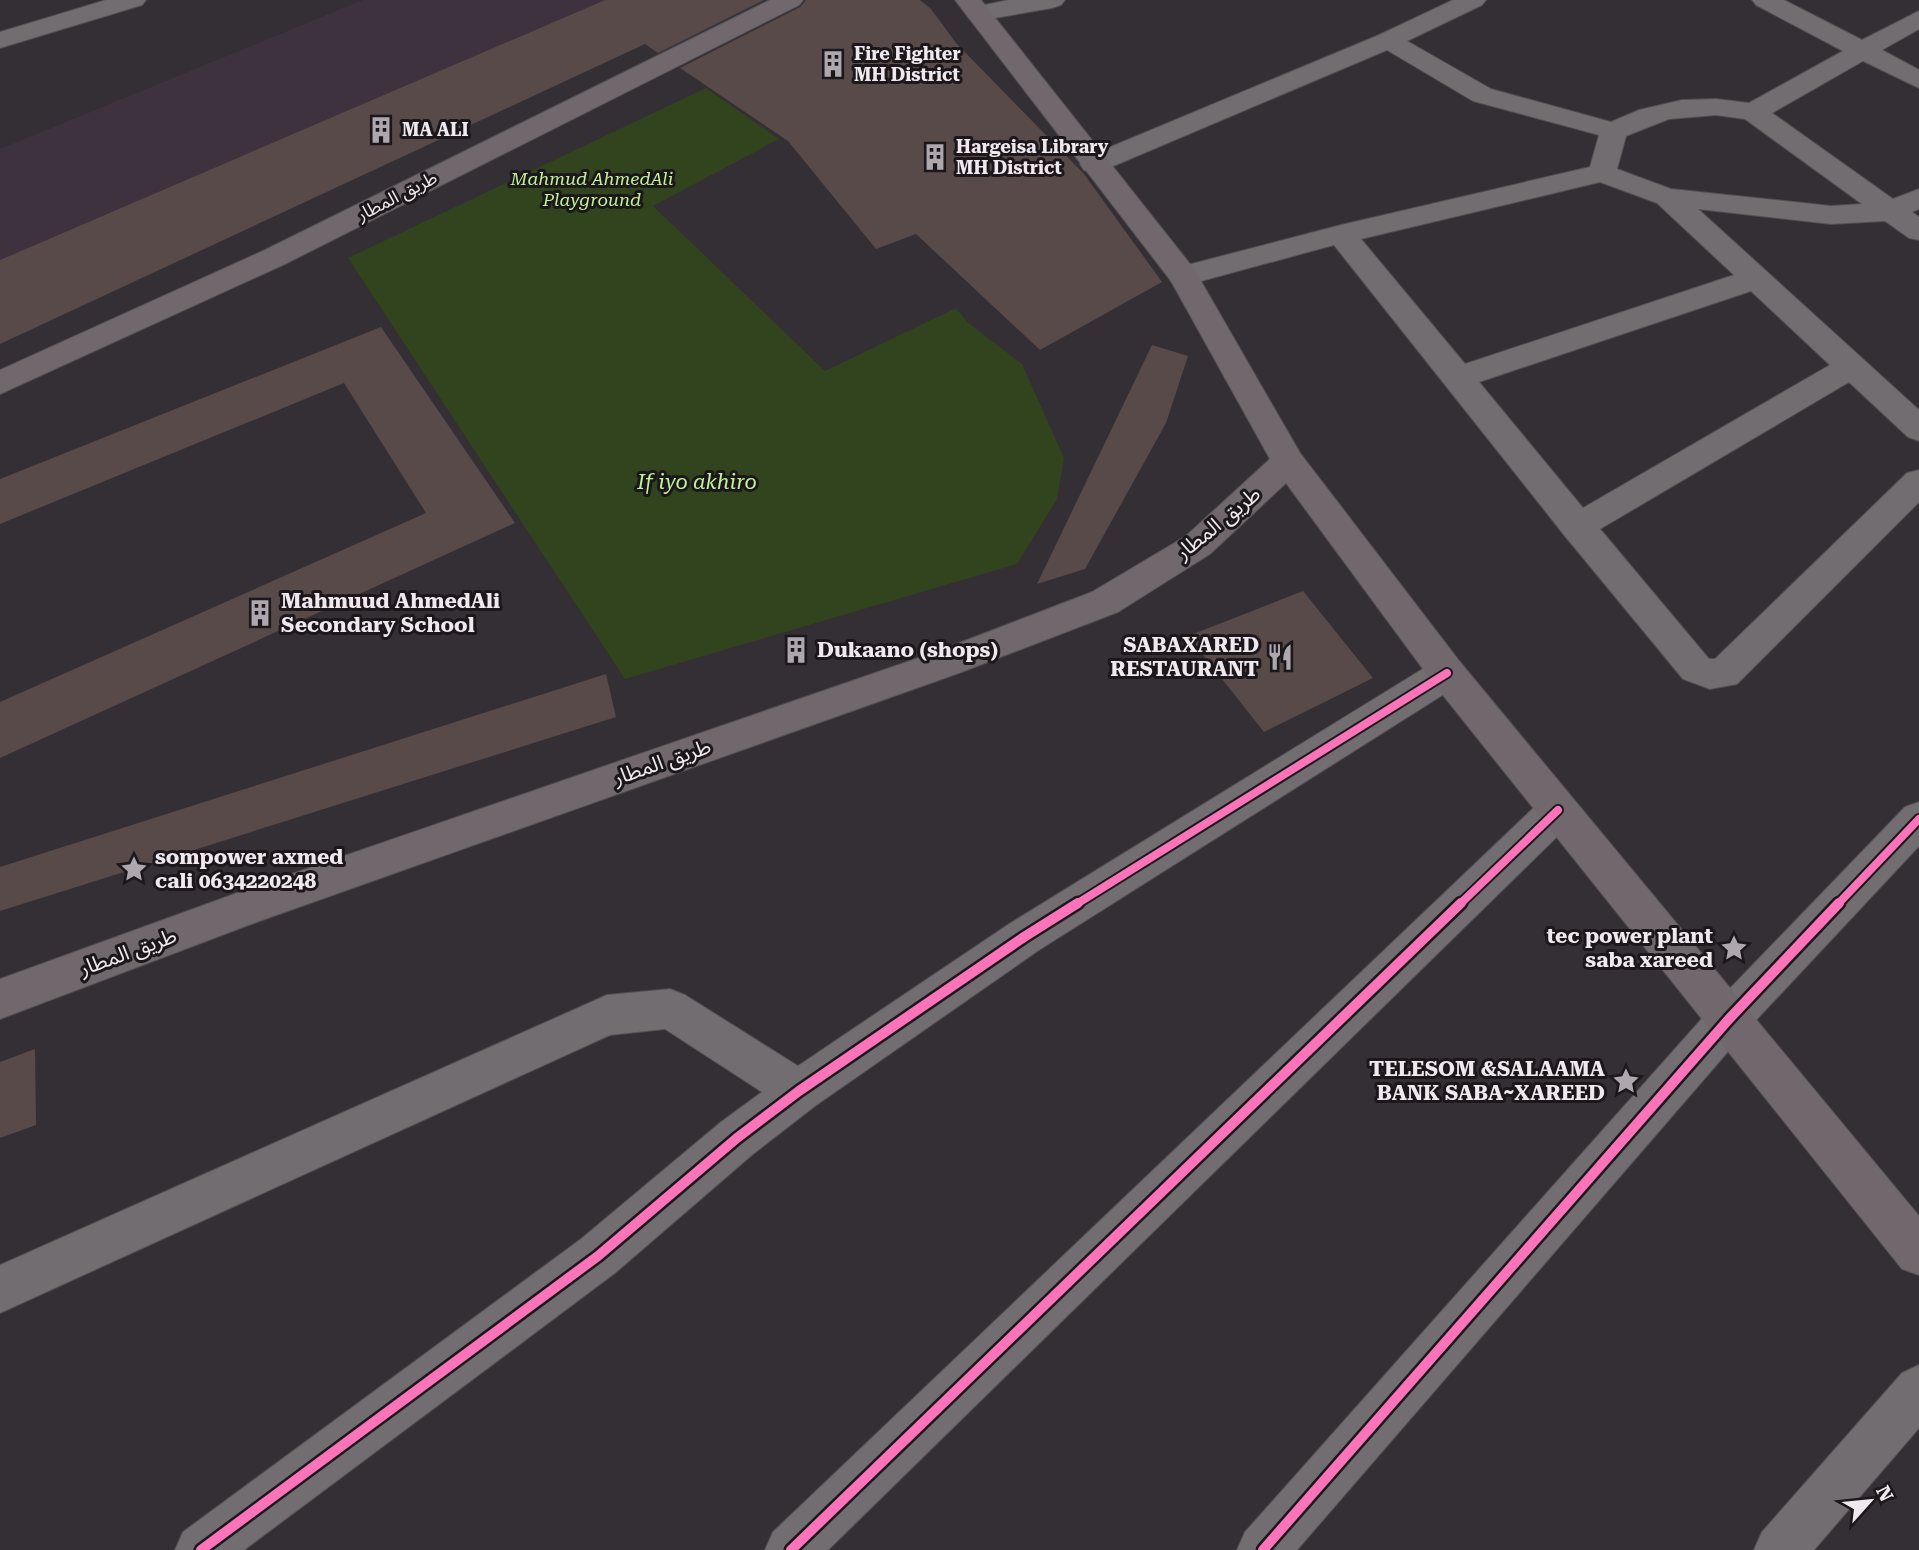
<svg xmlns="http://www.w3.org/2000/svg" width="1919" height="1550" viewBox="0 0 1919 1550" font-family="'Roboto Serif','Noto Sans Arabic',serif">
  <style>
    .built { fill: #3e323e }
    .green { fill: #31441e }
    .building { fill: #584a48 }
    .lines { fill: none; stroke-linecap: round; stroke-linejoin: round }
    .street-casing { stroke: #524e52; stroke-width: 2 }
    .secondary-casing { stroke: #524e52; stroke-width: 2 }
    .street { fill: #716d71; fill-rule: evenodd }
    .secondary { fill: #70686c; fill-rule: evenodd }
    .cycleway-far1-casing { stroke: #1b171b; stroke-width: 12 }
    .cycleway-casing { stroke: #1b171b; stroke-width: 15 }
    .cycleway-far1 { stroke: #fb73b8; stroke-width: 8 }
    .cycleway { stroke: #fb73b8; stroke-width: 10 }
    .labels { text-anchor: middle; stroke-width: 6; stroke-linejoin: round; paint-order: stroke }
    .far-poi-label { font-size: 18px; font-weight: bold; fill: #efe9ef; stroke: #1b171b; text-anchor: start }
    .far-park-label { font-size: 18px; font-style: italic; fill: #c1f395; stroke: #1b171b }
    .far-street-label { font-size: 18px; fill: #efe9ef; stroke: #1b171b }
    .park-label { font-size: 21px; font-style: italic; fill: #c1f395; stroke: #1b171b }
    .street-label { font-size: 21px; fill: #efe9ef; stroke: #1b171b }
    .poi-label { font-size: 21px; font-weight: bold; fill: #efe9ef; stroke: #1b171b; text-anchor: start }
  </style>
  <rect width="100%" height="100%" fill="#342f34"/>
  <path class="built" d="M363,0h242l-605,260v-111z"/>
  <path class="green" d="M706,88l73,51 -126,67 172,165 131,-63 11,14 55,42 42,94 -7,41 -40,65 -392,115 -277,-421z"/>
  <path class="building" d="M605,0h159l-106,53 -13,-9 -645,300v-84z
    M806,0h114l11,9 25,34 128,131 78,108 -122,68 -124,-116 -40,15 -88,-108 -108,-73 120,-61z
    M381,327l134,196 -515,235v-56l426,-189 -82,-130 -344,141v-45z
    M1152,345l36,11 -22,67 -81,146 -48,15z
    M1303,591l70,87 -109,54 -76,-96z
    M606,674l10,43 -616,194v-44z
    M35,1049l1,76 -36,13v-76z"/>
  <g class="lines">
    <defs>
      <path id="street" d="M106,0h40l-4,5 -142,43v-16z
        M1009,0h56l-4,5 -9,3 -74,13 -9,-3 -4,-5 4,-5z
        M1453,0h33l-4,5 -75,36 84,48 120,33 28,-12 43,-10 34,-1 33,4 94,-52 -87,-46 -4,-5h32l78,40 57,-29v18l-37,21 37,20v18l-56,-27 -91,52 121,86 26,-10v20l-7,3 7,5v23l-10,-2 -24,-17 -54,3 -133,-15 221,201v31l-11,-4 -59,-55 -249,147 109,130h6l192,-186 12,-3v32l-182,182 -27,5 -27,-10 -118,-143 -231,-291 -151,41 -11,-3 -4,-7 4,-7 169,-44 249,-58 9,-32 -126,-34 -86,-51 -283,120 -10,3 -10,-3 -4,-6 4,-6 295,-123zM1716,115l29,4 117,85 -31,2 -160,-17 -54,-20 9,-33 43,-17zM1600,182l57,21 77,72 -269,89 -104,-125zM1751,291l79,74 -247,143 -104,-126z
        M1447,658l13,4 5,11 -5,11 -421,266 -224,156 -62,48 -138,119 -371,277h-69l8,-18 398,-293 140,-117 41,-30 -97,-63 -55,6 -610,278v-48l607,-270 63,-6 15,6 113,71 211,-142 425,-262z
        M1558,793l14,5 6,12 -6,12 -744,728h-63l8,-18 771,-734z
        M1919,802v44l-175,187 -447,517h-60l8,-18 469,-527 191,-198z
        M1919,1365v63l-105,122h-60l8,-18 140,-159z"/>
      <path id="secondary" d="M770,0h33l-4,5 -514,259 -285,130v-24l265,-120z
        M955,0h26l213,269 106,184 160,209 459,554v59l-17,-6 -468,-585 -148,-201 -76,71 -92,58 -159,61 -705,250 -254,96v-40l251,-91 682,-235 159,-61 94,-56 84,-77 -99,-178z"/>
    </defs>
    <use href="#street" class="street-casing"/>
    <use href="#secondary" class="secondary-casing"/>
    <use href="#street" class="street"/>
    <use href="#secondary" class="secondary"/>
    <defs>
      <path id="cycleway-far1" d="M1075,905l372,-232
        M1459,905l99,-95
        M1837,905l82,-86"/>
      <path id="cycleway" d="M201,1550l397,-294 139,-118 62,-47 225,-154 54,-34
        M791,1550l670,-647
        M1263,1550l466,-531 110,-116"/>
    </defs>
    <use href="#cycleway-far1" class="cycleway-far1-casing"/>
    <use href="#cycleway" class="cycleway-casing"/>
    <use href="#cycleway-far1" class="cycleway-far1"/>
    <use href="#cycleway" class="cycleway"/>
  </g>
  <defs>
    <symbol id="building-bare" viewBox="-9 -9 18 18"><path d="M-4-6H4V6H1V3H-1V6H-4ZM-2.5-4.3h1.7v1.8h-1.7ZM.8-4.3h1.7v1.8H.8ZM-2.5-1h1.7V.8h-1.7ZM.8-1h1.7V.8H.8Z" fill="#aea8ae" stroke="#1b171b" stroke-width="2.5" paint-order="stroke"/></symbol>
    <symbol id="restaurant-bare" viewBox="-9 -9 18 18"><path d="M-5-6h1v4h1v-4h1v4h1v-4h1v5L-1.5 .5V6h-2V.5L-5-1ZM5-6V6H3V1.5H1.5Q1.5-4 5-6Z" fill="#aea8ae" stroke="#1b171b" stroke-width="2.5" paint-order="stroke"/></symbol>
    <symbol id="sight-bare" viewBox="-9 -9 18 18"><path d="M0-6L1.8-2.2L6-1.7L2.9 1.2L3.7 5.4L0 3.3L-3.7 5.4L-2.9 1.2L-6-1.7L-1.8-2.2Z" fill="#aea8ae" stroke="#1b171b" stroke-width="2.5" paint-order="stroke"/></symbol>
  </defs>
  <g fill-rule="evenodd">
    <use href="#building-bare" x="814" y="45" width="38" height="38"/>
    <use href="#building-bare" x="362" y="111" width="38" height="38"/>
    <use href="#building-bare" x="916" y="138" width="38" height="38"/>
    <use href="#building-bare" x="241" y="594" width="38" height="38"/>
    <use href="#building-bare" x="777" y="631" width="38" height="38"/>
    <use href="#restaurant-bare" x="1261" y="638" width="38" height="38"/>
    <use href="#sight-bare" x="115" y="850" width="38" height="38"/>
    <use href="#sight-bare" x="1715" y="929" width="38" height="38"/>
    <use href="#sight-bare" x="1607" y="1062" width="38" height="38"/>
  </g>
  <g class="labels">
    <g class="far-poi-label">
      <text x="854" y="60">Fire Fighter<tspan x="854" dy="21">MH District</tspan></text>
      <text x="402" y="136">MA ALI</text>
      <text x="956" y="153">Hargeisa Library<tspan x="956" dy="21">MH District</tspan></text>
    </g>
    <g class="far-park-label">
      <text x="592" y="185">Mahmud AhmedAli<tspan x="592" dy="21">Playground</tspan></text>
    </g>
    <g class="far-street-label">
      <text transform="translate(397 196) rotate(-27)" y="6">طريق المطار</text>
    </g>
    <g class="park-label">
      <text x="697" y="489">If iyo akhiro</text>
    </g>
    <g class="street-label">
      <text transform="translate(1218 523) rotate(-39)" y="7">طريق المطار</text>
      <text transform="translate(662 762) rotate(-19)" y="7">طريق المطار</text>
      <text transform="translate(128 952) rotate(-20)" y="7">طريق المطار</text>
    </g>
    <g class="poi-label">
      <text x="281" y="608">Mahmuud AhmedAli<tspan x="281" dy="24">Secondary School</tspan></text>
      <text x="1259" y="652" text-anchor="end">SABAXARED<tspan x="1259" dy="24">RESTAURANT</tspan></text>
      <text x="817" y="657">Dukaano (shops)</text>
      <text x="155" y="864">sompower axmed<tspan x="155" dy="24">cali 0634220248</tspan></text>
      <text x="1713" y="943" text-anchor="end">tec power plant<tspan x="1713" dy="24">saba xareed</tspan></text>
      <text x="1605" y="1076" text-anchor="end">TELESOM &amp;SALAAMA<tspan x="1605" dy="24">BANK SABA~XAREED</tspan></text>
    </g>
  </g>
  <g transform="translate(1870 1501) rotate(63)" stroke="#1b171b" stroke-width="5" paint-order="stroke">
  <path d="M0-5L12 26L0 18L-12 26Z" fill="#efe9ef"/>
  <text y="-10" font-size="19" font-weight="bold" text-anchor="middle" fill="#efe9ef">N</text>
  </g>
</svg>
